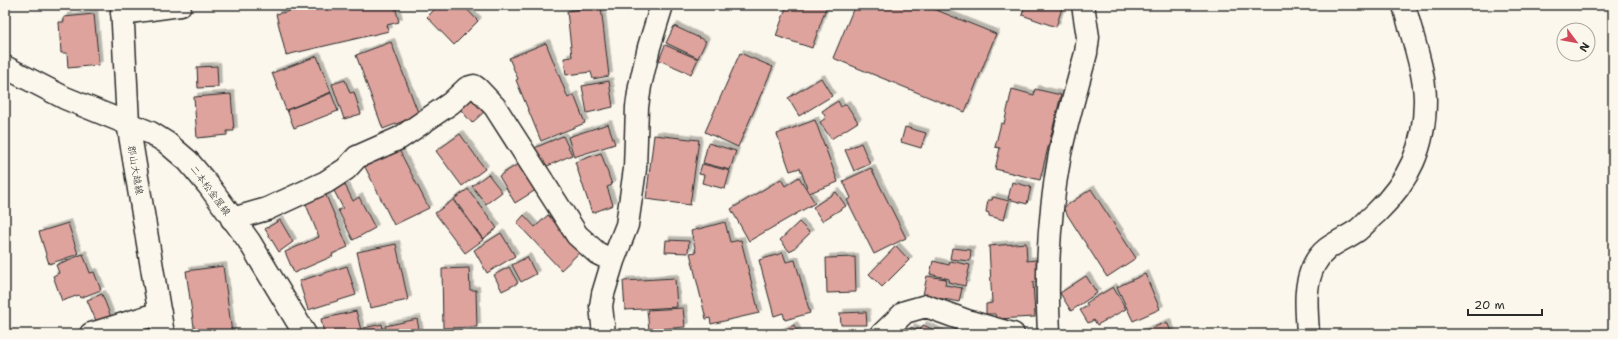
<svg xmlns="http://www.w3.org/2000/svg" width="1618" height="339" viewBox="0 0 1618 339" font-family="'Shantell Sans','Klee One',sans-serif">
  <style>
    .building { fill: #dea39d; stroke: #2b2b2b; filter: url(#shadow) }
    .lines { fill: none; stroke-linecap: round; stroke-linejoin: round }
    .minor-casing { stroke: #2b2b2b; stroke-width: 25 }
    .primary-casing { stroke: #2b2b2b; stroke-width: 25 }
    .minor { stroke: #fbf7ec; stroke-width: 22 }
    .primary { stroke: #fbf7ec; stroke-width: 22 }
    .labels { text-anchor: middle; stroke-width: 3.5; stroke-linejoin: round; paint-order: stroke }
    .street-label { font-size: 10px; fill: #2b2b2b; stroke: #fbf7ec }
  </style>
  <defs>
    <filter id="shadow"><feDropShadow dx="3.5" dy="-3.5" stdDeviation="0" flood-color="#0004"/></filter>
  </defs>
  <rect width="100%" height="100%" fill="#fbf7ec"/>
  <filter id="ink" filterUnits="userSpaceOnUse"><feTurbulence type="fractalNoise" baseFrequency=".025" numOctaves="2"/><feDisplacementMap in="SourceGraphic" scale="8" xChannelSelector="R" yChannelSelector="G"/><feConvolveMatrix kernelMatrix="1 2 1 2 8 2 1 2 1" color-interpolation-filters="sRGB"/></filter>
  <g filter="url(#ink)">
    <path class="building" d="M308,5h75l1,3 11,-2 4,16 -12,3 2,6 -103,24 -10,-41 33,-7z
      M439,5h24l15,16 -24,24 -27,-28z
      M787,5h40l-15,43 -36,-12z
      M855,5h69l72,29 -31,78 -132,-54z
      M1025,5h38l-7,22 -34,-12z
      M601,7l8,69 -16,3 -2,-7 -25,3 -2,-17 8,-1 -5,-46z
      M94,14l5,51 -31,3 -1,-15h-6l-2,-31h5v-5z
      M674,26l32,15 -8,17 -32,-15z
      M391,42l28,73 -36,14 -27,-74z
      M546,43l22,55 6,-3 11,28 -44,18 -25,-61 2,-1 -9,-21z
      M665,45l33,14 -7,15 -32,-14z
      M740,53l33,14 -35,80 -33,-15z
      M317,56l14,36 -45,18 -14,-37z
      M217,66l1,21 -20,1 -1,-21z
      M821,78l11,18 -33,20 -11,-18z
      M345,80l5,13 4,-1 7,22 -17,5 -12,-35z
      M609,81l4,26 -26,6 -5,-27z
      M1012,89l22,6 1,-6 26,6 -21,85 -45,-11 5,-21 -5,-1 6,-24 3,1z
      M331,93l7,18 -44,17 -7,-18z
      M231,94l3,37h-7v4l-30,3 -3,-41z
      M475,96l12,13 -15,14 -12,-14z
      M838,101l3,6 5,-3 12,18 -27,17 -11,-17 6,-4 -4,-7z
      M815,120l23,62 -29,11 -9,-25 -10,3 -13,-37z
      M608,124l7,20 -41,13 -6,-20z
      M905,127l21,6 -5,15 -20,-6z
      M460,134l25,35 -23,17 -26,-35z
      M654,135l45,5 -9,65 -44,-6z
      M563,136l9,19 -29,13 -9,-20z
      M708,143l28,8 -6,19 -27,-7z
      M861,143l9,21 -16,7 -9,-21z
      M397,146l32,62 -35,17 -31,-62z
      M601,153l11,32 -5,2 6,18 -21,8 -17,-51z
      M523,161l16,27 -24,15 -16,-27z
      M702,164l28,7 -5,18 -23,-6 2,-8 -5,-1z
      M871,168l35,70 -32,16 -27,-54 4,-2 -8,-17z
      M488,174l14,18 -16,12 -14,-18z
      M799,177l16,26 -66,38 -18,-32 50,-30 4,7z
      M1012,182l19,5 -4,17 -19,-5z
      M344,183l9,18 6,-4 16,31 -22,12 -15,-30 5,-2 -10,-19z
      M468,189l29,39 -14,11 -29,-40z
      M1091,189l45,69 -29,19 -44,-69z
      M836,192l10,14 -24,15 -9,-14z
      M325,193l23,54 -16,7 1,2 -39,17 -9,-21 34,-15 -14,-35z
      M993,197l16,4 -5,19 -15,-4v-3l-3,-1 2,-12h4z
      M453,200l30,40 -18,13 -30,-40z
      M524,215l11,12 13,-12 33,36 -20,19 -44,-47z
      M280,220l13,22 -14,10 -14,-23z
      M725,222l5,20 11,-2 18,73 -48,11 -1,-6 -4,1 -16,-66 6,-1 -5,-21z
      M799,222l11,11 -20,19 -10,-12z
      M68,223l10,31 -29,10 -10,-32z
      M501,233l14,23 -28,17 -13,-23z
      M666,240l23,1 -1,12 -23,-1z
      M1026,243l1,18 9,-1 1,21 -4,1 2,35 -39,2 -1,-5h-9v-10l6,-1 -3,-57z
      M396,244l12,56 -38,8 -13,-56z
      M896,246l13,14 -27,27 -13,-13z
      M952,248l19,2 -1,11 -20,-2z
      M783,253l3,9 9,-2 15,53 -25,7 -2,-7 -9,3 -15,-56z
      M83,254l7,19 4,-1 7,18 -21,8 -1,-3 -17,6 -9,-25 6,-3 -3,-8z
      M527,257l9,17 -15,8 -9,-17z
      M855,257l1,35 -29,1 -1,-35z
      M933,261l16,4 1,-4 20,4 -5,21 -17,-4 1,-3 -19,-5z
      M223,266l9,67 -37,1 -9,-63z
      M347,266l9,29 -48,15 -9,-29z
      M509,267l9,16 -16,8 -8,-16z
      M469,268l1,22h6l1,37 -34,1 -1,-59z
      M1145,274l15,35 -27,12 -16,-34z
      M927,276l19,3 -1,6 17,3 -3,14 -36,-7z
      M1086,276l11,17 -26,18 -11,-18z
      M675,278l2,29 -52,3 -2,-29z
      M1113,287l13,22 -29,16 -3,-5 -6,3 -8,-13 8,-4 -2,-3z
      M102,294l9,23 -14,6 -10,-23z
      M683,308l2,19 -36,3 -2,-20z
      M356,311l6,23h-38l-3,-15z
      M866,312l1,13h-26l-1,-12z
      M417,319l3,15h-33l-2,-8z
      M1167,322l5,12h-33v-1z
      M382,324l2,10h-18l-2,-6z
      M794,325l4,9h-22z
      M923,325l20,9h-40l1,-3 5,2 2,-6 9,4z"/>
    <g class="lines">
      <defs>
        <path id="minor" d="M122,13l58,-8
          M232,219l35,-10 59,-27 20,-13 11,-12 43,-19 51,-35 16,-15 7,-2 4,3 17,18 82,128 20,18 16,8
          M91,334l69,-21
          M604,334l-3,-28 2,-12 10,-33 14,-36 8,-56 2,-62 3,-21 9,-39 13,-42
          M882,334l23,-22 21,-6 41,15 46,13
          M1049,334c-3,-59 0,-122 11,-180 7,-34 17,-67 26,-101l2,-16 -5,-32
          M1308,334c-1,-23 -5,-47 6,-69 10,-20 27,-23 44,-35 6,-5 12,-12 18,-17 33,-32 49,-66 49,-113 0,-28 -14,-67 -21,-95"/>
        <path id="primary" d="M122,5l6,118 35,211
          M5,67l60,31 86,35 16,10 21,18 21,25 40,55 56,93"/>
      </defs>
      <use href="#minor" class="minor-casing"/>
      <use href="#primary" class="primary-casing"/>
      <use href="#minor" class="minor"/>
      <use href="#primary" class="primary"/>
    </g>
  </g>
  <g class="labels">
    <g class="street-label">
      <text transform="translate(136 170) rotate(80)" y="4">郡山大越線</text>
      <text transform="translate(211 190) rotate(53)" y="4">二本松金屋線</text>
    </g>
  </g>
  <rect width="1618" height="339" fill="none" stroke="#fbf7ec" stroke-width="20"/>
  <rect x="10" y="10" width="1598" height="319" fill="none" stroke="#2b2b2b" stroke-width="1.5" filter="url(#ink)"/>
  <g transform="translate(1576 42) rotate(122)"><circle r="19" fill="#fbf7ec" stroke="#a8a59f"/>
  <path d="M0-3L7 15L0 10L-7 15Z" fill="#d1495b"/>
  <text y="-6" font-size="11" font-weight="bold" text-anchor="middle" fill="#2b2b2b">N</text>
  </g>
  <path d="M1468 309v6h74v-6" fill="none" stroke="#2b2b2b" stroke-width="2"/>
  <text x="1474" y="309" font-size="12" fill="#2b2b2b" stroke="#fbf7ec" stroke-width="3" paint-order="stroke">20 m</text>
</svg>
